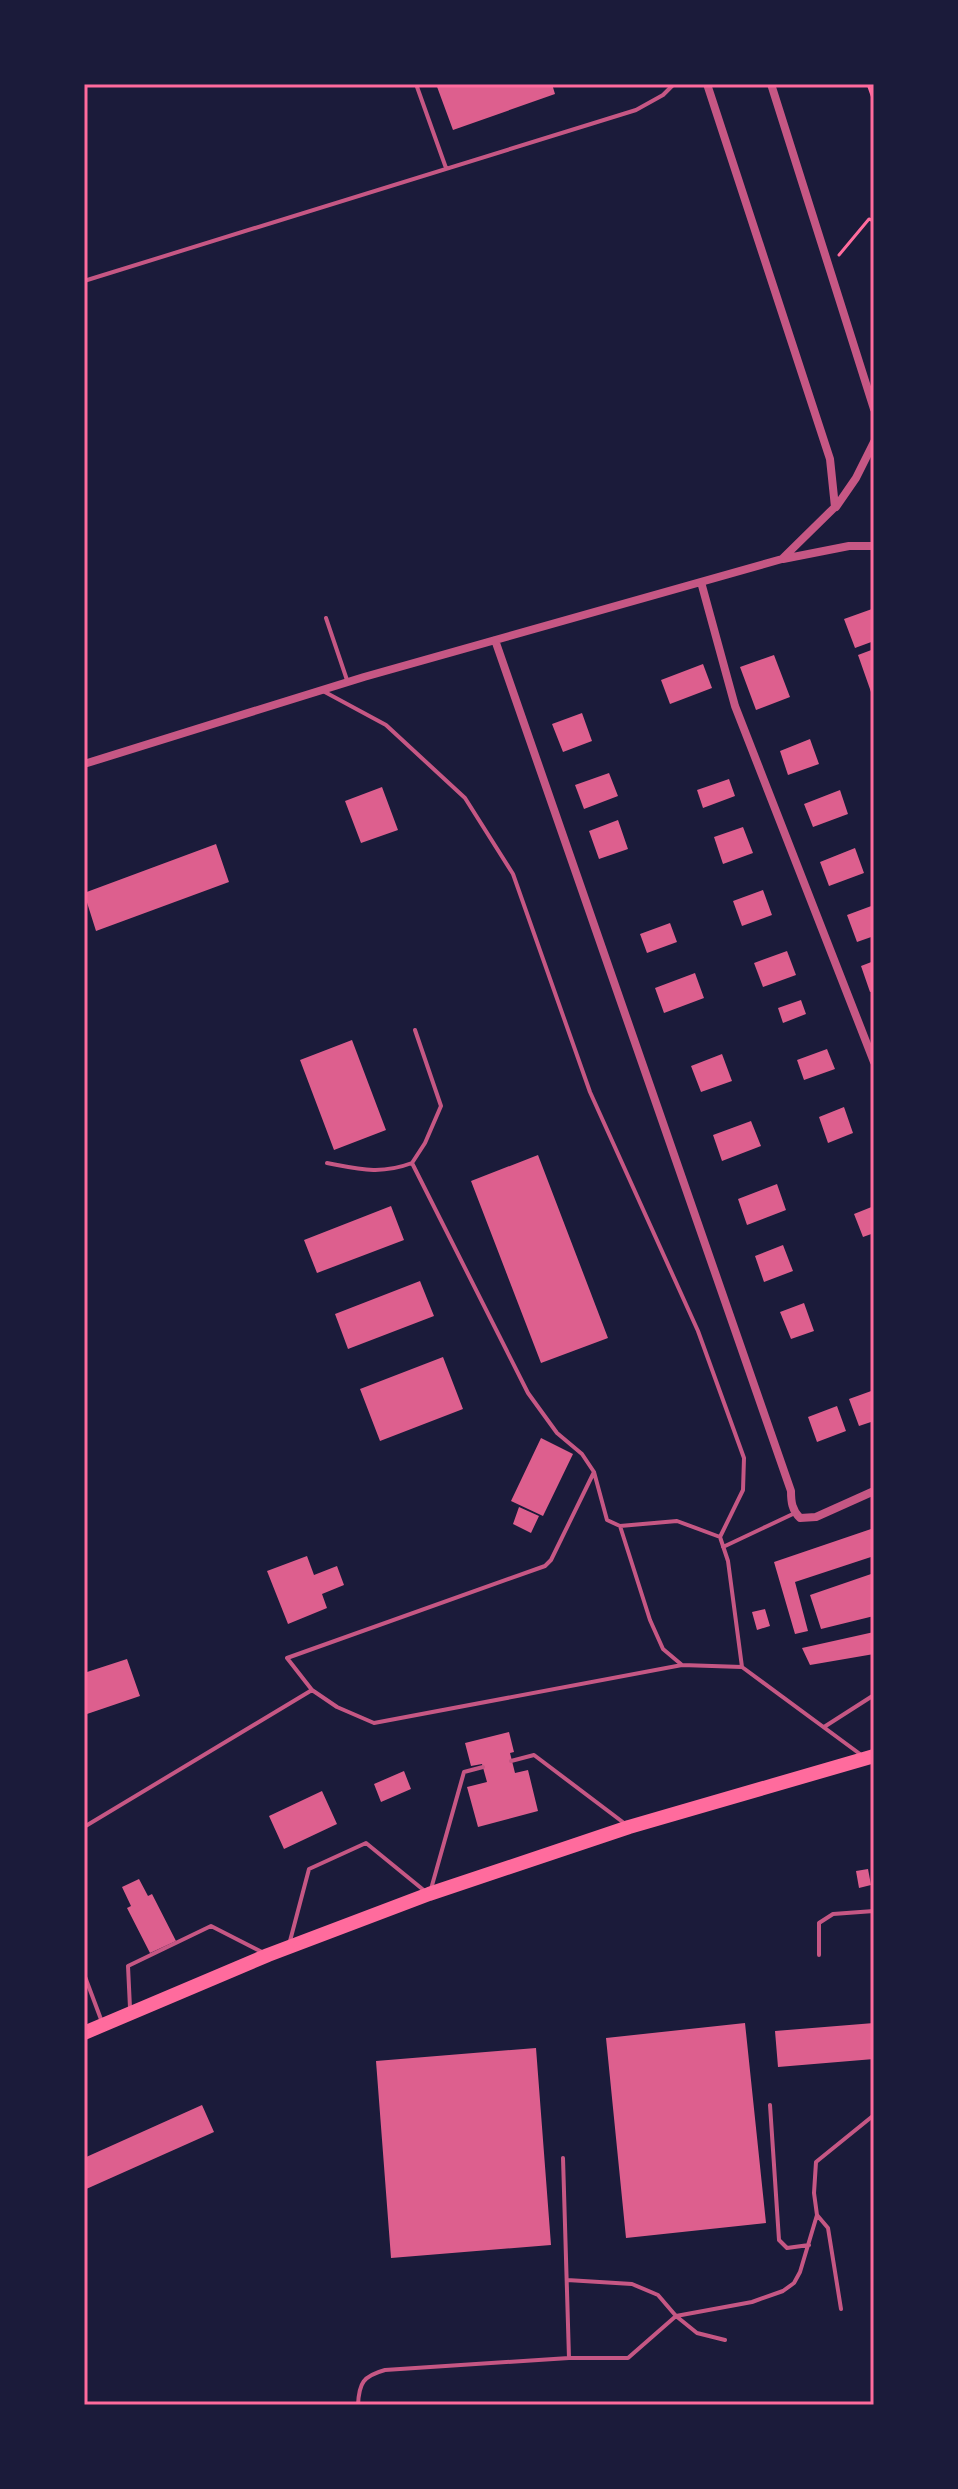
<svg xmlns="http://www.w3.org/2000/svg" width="958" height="2489" viewBox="0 0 958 2489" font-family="Georgia,serif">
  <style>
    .building { fill: #dd5f8e }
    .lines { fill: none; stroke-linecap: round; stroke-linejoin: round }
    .path { stroke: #ff6b9d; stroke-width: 3 }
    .service { stroke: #c65784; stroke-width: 4 }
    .minor { stroke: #c65784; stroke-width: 8 }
    .trunk { stroke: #ff6b9d; stroke-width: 14 }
    .neatline { fill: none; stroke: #ff6b9d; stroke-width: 3 }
  </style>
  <rect width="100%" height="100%" fill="#1b1b3a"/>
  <path class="building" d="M436,84h116l3,10 -102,36z
    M872,609l2,32 -19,7 -11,-29z
    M874,649v42l-3,1 -13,-37z
    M774,655l16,42 -34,13 -16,-43z
    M703,664l9,24 -42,16 -9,-24z
    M582,713l10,28 -29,11 -11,-28z
    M810,739l9,25 -31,11 -8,-24z
    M609,773l9,23 -34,13 -9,-24z
    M729,779l6,17 -32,12 -6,-18z
    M382,787l16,43 -37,13 -16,-42z
    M840,790l8,24 -35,13 -9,-23z
    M618,820l10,29 -29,10 -10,-28z
    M743,827l10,26 -30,11 -9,-27z
    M216,844l13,38 -133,49 -12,-38z
    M855,848l9,25 -35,13 -9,-24z
    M763,890l9,25 -30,11 -9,-25z
    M874,905v31l-17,6 -10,-27z
    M670,923l7,19 -30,11 -7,-19z
    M787,951l9,24 -33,12 -9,-24z
    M874,961v30l-4,1 -9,-26z
    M695,973l9,25 -40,15 -9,-25z
    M801,1000l5,14 -23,9 -5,-15z
    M352,1040l34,90 -52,20 -34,-90z
    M827,1049l8,20 -31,11 -7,-20z
    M722,1054l10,27 -31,11 -10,-26z
    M844,1107l9,26 -25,10 -9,-26z
    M751,1121l10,25 -39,15 -9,-26z
    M538,1155l70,183 -67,25 -70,-182z
    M777,1184l9,26 -39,15 -9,-26z
    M391,1206l13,34 -87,33 -13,-33z
    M874,1206v27l-11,4 -9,-23z
    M783,1245l10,26 -29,11 -9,-26z
    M420,1281l14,35 -86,33 -13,-35z
    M804,1303l10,28 -23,8 -11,-27z
    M443,1357l20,52 -83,32 -20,-52z
    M874,1390v31l-15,5 -10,-27z
    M837,1406l9,25 -29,11 -9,-25z
    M541,1438l32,16 -30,62 -32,-15z
    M519,1507l20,9 -8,17 -18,-9z
    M874,1528v28l-79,26 13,49 -13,3 -21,-72z
    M307,1556l7,19 23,-9 7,19 -22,9 5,14 -39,16 -21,-53z
    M874,1573v43l-53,13 -11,-34z
    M765,1609l5,17 -13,4 -5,-18z
    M874,1632v22l-64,11 -8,-17z
    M127,1659l13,37 -53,18 -3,-10v-31z
    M509,1732l5,20 -4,1 5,20 13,-3 10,41 -60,16 -11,-40 20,-5 -5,-18 -11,2 -6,-23z
    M404,1771l7,18 -30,13 -7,-18z
    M322,1791l15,33 -53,25 -15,-33z
    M868,1869l3,16 -12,3 -3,-17z
    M139,1879l9,17 4,-2 24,47 -26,12 -23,-45 4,-2 -9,-19z
    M745,2023l21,200 -140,15 -20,-200z
    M874,2023v36l-96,8 -3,-36z
    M536,2048l15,197 -160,13 -15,-197z
    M202,2105l12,27 -130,58v-32z"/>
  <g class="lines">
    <path class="path" d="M868,84l6,17
      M839,255l30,-36 5,2"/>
    <path class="service" d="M416,84l30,84
      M84,281l552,-171 27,-15 11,-11
      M326,618l21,62
      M323,691l63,34 79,73 48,76 77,218 108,239 46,127 -1,32 -23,47
      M415,1030l26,76 -16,37 -13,20 116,230 29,40 25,21 12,18 13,48 13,6 57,-5 43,16 8,24 14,106
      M327,1163c32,6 53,12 85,0
      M594,1472l-43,88 -6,6 -258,92 25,32 25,17 37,16 308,-58 60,2 118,87
      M620,1526l30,94 13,29 19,16
      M723,1547l72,-34
      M824,1727l50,-32
      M511,1761l23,-6 90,68
      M84,1827l228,-137
      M431,1889l33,-117 19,-5
      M290,1941l19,-72 57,-26 60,49
      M819,1955v-32l14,-9 41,-3
      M84,1974l18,48
      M130,2008l-2,-42 83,-40 51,26
      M770,2105l9,135 8,8 22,-3
      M563,2158l6,200
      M817,2215l11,13 13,81
      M567,2280l65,4 26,11 18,21 21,17 28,7
      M358,2405c1,-22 5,-29 27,-35l184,-12h59l48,-42 76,-14 31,-11 11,-8 6,-11 17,-57 -3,-22 2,-31 58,-47"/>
    <path class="minor" d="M771,84l103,325
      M836,507l20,-29 18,-36
      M783,559l66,-13h25
      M701,582l34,124 139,356
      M495,640l296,851c0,11 1,19 9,27l16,-1 58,-26
      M84,764l280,-87 418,-118 53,-52 -5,-48 -123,-375"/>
    <path class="trunk" d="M84,2033l184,-78 161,-61 200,-67 245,-71"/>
  </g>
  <rect width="958" height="2489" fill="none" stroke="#1b1b3a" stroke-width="172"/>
  <rect x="86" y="86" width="786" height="2317" class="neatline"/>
</svg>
